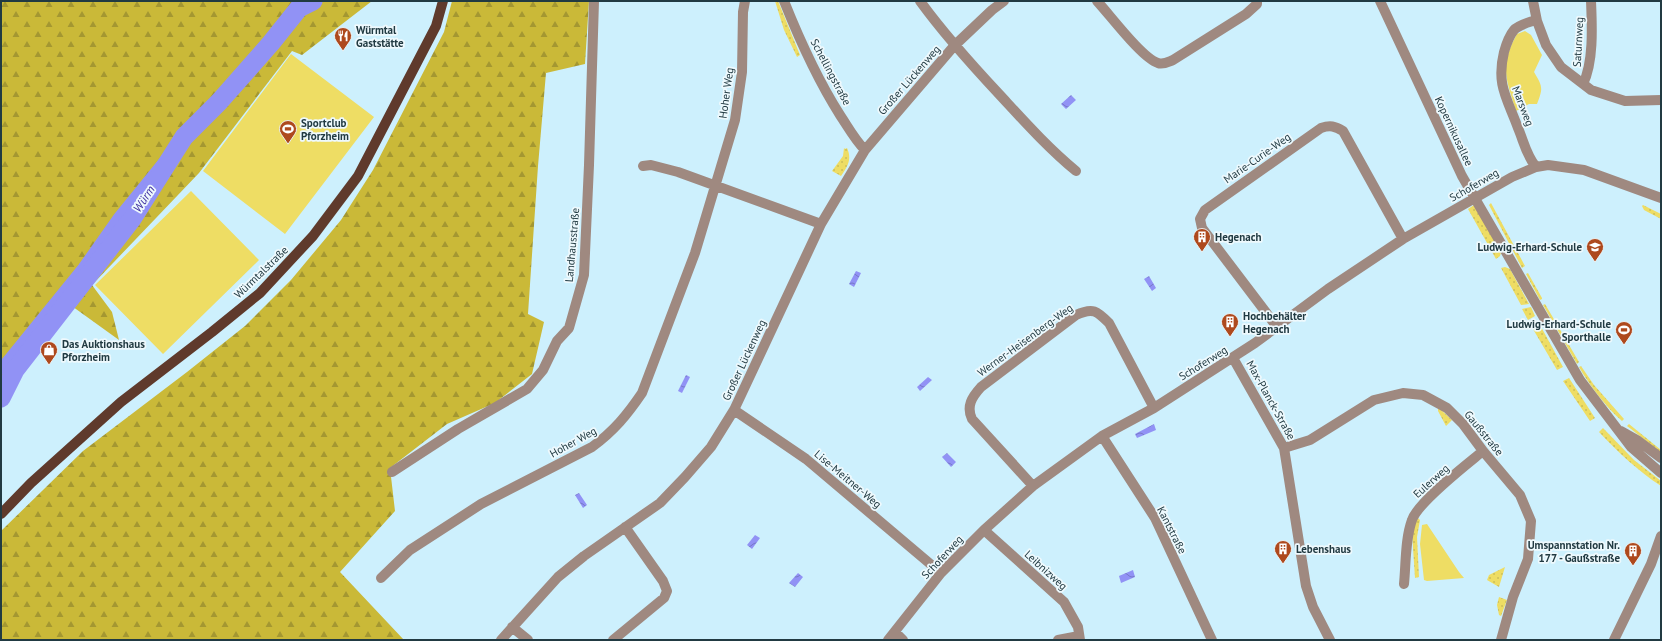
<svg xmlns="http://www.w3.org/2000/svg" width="1662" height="641" viewBox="0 0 1662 641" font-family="'PT Sans',sans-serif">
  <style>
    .grass { fill: url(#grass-dots) }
    .forest { fill: url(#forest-firs) }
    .park { fill: #eedd64 }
    .water { fill: url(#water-waves) }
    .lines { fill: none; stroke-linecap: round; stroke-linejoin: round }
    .canal { stroke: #9192f5; stroke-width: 11 }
    .river { stroke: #9192f5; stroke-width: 19 }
    .minor { stroke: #9f8980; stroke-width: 10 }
    .major { stroke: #5f3a2c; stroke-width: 10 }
    .labels { text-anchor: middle; stroke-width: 3.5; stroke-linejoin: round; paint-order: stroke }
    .poi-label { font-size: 11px; font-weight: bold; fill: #213a42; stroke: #eef9fd; text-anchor: start }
    .street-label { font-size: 11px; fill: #213a42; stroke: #eef9fd }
    .water-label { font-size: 12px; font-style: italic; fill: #3f2fa0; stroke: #eef9fd }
  </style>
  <defs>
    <pattern id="grass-dots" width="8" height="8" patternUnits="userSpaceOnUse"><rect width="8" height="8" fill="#eedd64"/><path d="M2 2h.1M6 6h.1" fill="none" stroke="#ccbe58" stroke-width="1.8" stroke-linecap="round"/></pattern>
    <pattern id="forest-firs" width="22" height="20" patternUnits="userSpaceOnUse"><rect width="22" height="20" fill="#cab938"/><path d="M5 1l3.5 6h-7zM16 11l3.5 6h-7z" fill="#a49731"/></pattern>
    <pattern id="water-waves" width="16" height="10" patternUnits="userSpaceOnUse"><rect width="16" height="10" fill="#9192f5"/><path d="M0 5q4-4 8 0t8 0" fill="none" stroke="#7678c8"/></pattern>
  </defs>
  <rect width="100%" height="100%" fill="#cdf0fd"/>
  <path class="grass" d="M775,1h3l22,54 -3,2 -13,-27z
    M844,148l1,1 2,-1c5,11 1,18 -6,28l-9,-5 11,-15z
    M1491,203l34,63 -3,2 -33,-63z
    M1474,205l27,47 -1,4 -4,3 -28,-50z
    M1643,205l18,9v5l-17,-9 -2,-4z
    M1505,267l5,2 19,35 -8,1 -20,-37z
    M1528,273l14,25v1l-2,1 -14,-26z
    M1545,304l34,58 -2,2 -34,-59z
    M1531,307l4,9 -7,4 -6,-11z
    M1540,325l23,42 -6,3 -24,-41z
    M1581,366l13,19 30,34 -2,2c-17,-15 -32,-35 -43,-54z
    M1569,378l26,40 -5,3 -27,-40z
    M1438,407l14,13 -6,6 -8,-15z
    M1629,424l32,26v3l-30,-24 -4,-3z
    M1603,428l31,32 27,21v5c-23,-15 -43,-34 -62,-54z
    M1417,517l3,3 -3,17 2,40 -4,1 -3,-45z
    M1505,567l-6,20 -12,-7 2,-5z
    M1499,597l8,3 -6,16 -2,-1 -2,-10z"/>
  <path class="forest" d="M1,1h371l-70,54 -10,-4 -93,122 -107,112 20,27 7,28 -50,-36 -2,1 -39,54 -27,49z
    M452,1h137l-4,63 -39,9 -8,93 -10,148 16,8 -12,52 -37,29 -48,21 -57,44 5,43 -55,61 64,68h-403v-109l82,-80 104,-79 58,-46 46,-46 50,-60 32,-50 71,-138z"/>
  <path class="park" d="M1525,31l6,4 11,20 -8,17c9,15 9,16 3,32h-8l-13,7c-10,-33 -17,-45 1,-77z
    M291,54l83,63 -89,117 -82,-63z
    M191,191l68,69 -96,94 -68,-69z
    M1427,524l32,48 5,6 -37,3 -3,-1 -4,-36 2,-19z"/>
  <path class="water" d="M1071,95l5,5 -10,9 -5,-5z
    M856,271l5,2 -7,14 -5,-3z
    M1149,276l7,12 -4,3 -8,-12z
    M686,375l4,2 -8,16 -4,-2z
    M928,377l4,3 -12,11 -3,-4z
    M1154,424l2,6 -19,8 -2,-4z
    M947,453l9,9 -5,5 -9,-10z
    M579,493l8,12 -4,3 -8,-13z
    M755,535l5,3 -8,11 -5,-4z
    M1133,570l2,7 -14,6 -2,-7z
    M798,573l5,4 -8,10 -6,-4z"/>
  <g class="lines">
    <path class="canal" d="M1,369l82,-101 36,-51 65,-80"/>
    <path class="river" d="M1,398l14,-28 117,-151 52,-82 35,-35 52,-59 28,-35 14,-7"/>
    <path class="minor" d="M784,1c16,40 33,78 56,114 8,12 15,25 25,35
      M920,1c24,33 51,63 79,93 25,27 49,54 77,77
      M1097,1c13,14 45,57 61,62 5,2 10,-1 15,-3l73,-46 11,-10v-3
      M1380,1l82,175 118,204 51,67 30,26
      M1533,1l4,20 9,24 15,22 30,23 34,11 36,-1
      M1583,84c11,-22 9,-59 8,-83
      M643,166l8,-1 27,7 143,52
      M1536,167c-10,-12 -12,-25 -18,-39 -11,-30 -22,-43 -14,-76 2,-7 5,-16 10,-22 4,-5 16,-8 22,-10
      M1277,327l-75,-99 -2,-9 5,-9 116,-82c9,-3 14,-2 22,3l60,108
      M1233,358l51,90 22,138 7,21 17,33
      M734,410l72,49 135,114
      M1621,431l16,9 24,18
      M1102,436l53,82 57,122
      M1284,448l26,-8 64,-40 29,-7 20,2 24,13 16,16 20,27 37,44 11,26 -3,38 -15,38 -12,43
      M392,472l66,-43 69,-40 16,-19 14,-29 12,-13 15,-53 5,-110 5,-164
      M1033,486l-61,-67c-6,-13 0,-22 9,-32l95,-72c17,-8 21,-4 33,8l45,85
      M984,530l80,72 14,25 2,13
      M381,578l29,-28 71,-46 111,-57c22,-16 35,-32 50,-54l53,-140 40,-133 7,-48 1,-60 2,-11
      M1404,584c2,-20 1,-45 8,-64 6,-18 54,-55 71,-69
      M512,627l16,13
      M895,632l8,8
      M501,640l57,-63 26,-21 76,-53 25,-26 26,-30 23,-37 87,-186 44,-74 89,-104 38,-36 12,-9
      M613,640l51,-42 3,-7 -4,-10 -38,-54
      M888,640l53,-67 43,-43 49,-44 69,-50 52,-28 101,-65 73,-54 75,-50 109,-62 24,-10 12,-2 36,5 77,28
      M1058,640l21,-4
      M1614,640l37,-76 10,-28"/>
    <path class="major" d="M1,514l30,-31 90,-81 91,-70 48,-39 53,-57 45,-60 78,-150 7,-25"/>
  </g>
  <defs>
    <symbol id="restaurant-pin" viewBox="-11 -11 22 30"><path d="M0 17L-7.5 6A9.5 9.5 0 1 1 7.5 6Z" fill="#ae491d" stroke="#eef9fd"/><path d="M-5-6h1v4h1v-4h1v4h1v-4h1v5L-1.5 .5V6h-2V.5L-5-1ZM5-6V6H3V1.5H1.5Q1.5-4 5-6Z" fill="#fff"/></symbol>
    <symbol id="stadium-pin" viewBox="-11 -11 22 30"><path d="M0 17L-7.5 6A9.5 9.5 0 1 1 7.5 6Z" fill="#ae491d" stroke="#eef9fd"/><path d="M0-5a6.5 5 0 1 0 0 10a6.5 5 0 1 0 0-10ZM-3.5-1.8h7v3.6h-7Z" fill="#fff"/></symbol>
    <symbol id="building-pin" viewBox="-11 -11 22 30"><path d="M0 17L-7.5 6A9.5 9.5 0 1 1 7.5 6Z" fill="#ae491d" stroke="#eef9fd"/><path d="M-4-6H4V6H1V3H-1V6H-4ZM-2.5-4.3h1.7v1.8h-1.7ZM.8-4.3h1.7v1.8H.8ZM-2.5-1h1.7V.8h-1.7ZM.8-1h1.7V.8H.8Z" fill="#fff"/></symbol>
    <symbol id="school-pin" viewBox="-11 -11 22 30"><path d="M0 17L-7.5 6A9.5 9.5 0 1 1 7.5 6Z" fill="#ae491d" stroke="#eef9fd"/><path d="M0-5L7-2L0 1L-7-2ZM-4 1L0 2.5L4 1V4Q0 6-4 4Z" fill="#fff"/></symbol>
    <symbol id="shop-pin" viewBox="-11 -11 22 30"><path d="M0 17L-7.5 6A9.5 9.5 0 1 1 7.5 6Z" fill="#ae491d" stroke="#eef9fd"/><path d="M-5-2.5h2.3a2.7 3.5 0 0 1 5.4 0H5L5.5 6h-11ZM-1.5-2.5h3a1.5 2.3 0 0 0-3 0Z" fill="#fff"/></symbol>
  </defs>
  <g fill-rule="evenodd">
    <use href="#restaurant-pin" x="333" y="26" width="20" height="27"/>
    <use href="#stadium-pin" x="278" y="119" width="20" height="27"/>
    <use href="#building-pin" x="1192" y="227" width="20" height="27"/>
    <use href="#school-pin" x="1585" y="237" width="20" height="27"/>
    <use href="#building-pin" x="1220" y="312" width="20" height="27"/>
    <use href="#stadium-pin" x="1614" y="320" width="20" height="27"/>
    <use href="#shop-pin" x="39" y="340" width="20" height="27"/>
    <use href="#building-pin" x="1273" y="539" width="20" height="27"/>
    <use href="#building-pin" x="1623" y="541" width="20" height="27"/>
  </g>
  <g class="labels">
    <g class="poi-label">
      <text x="356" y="34">Würmtal<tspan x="356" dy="13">Gaststätte</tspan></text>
      <text x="301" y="127">Sportclub<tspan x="301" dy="13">Pforzheim</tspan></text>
      <text x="1215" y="241">Hegenach</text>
      <text x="1582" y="251" text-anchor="end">Ludwig-Erhard-Schule</text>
      <text x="1243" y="320">Hochbehälter<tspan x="1243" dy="13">Hegenach</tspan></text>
      <text x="1611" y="328" text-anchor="end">Ludwig-Erhard-Schule<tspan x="1611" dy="13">Sporthalle</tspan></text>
      <text x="62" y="348">Das Auktionshaus<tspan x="62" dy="13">Pforzheim</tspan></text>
      <text x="1620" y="549" text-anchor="end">Umspannstation Nr.<tspan x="1620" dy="13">177 - Gaußstraße</tspan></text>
      <text x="1296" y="553">Lebenshaus</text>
    </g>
    <g class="street-label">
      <text transform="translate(1578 42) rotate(-87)" y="4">Saturnweg</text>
      <text transform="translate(831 72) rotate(62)" y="4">Schellingstraße</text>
      <text transform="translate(909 80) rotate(-49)" y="4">Großer Lückenweg</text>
      <text transform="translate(726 93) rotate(-82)" y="4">Hoher Weg</text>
      <text transform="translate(1523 106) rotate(69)" y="4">Marsweg</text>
      <text transform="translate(1454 131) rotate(65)" y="4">Kopernikusallee</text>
      <text transform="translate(1257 158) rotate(-35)" y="4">Marie-Curie-Weg</text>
      <text transform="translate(1474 185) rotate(-30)" y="4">Schoferweg</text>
      <text transform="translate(572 245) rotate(-85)" y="4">Landhausstraße</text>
      <text transform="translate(261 272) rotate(-44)" y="4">Würmtalstraße</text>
      <text transform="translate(1025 340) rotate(-36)" y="4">Werner-Heisenberg-Weg</text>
      <text transform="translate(744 360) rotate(-65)" y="4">Großer Lückenweg</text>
      <text transform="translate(1203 363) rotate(-32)" y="4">Schoferweg</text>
      <text transform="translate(1271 400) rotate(61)" y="4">Max-Planck-Straße</text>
      <text transform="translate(1484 433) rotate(51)" y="4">Gaußstraße</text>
      <text transform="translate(573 442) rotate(-29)" y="4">Hoher Weg</text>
      <text transform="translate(848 479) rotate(40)" y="4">Lise-Meitner-Weg</text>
      <text transform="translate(1431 481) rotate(-42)" y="4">Eulerweg</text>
      <text transform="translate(1172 530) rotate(63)" y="4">Kantstraße</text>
      <text transform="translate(942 557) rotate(-47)" y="4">Schoferweg</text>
      <text transform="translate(1046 570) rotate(42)" y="4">Leibnizweg</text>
    </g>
    <g class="water-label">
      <text transform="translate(144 199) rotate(-57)" y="4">Würm</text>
    </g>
  </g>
  <rect width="1662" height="641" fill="none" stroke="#213a42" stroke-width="4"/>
</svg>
